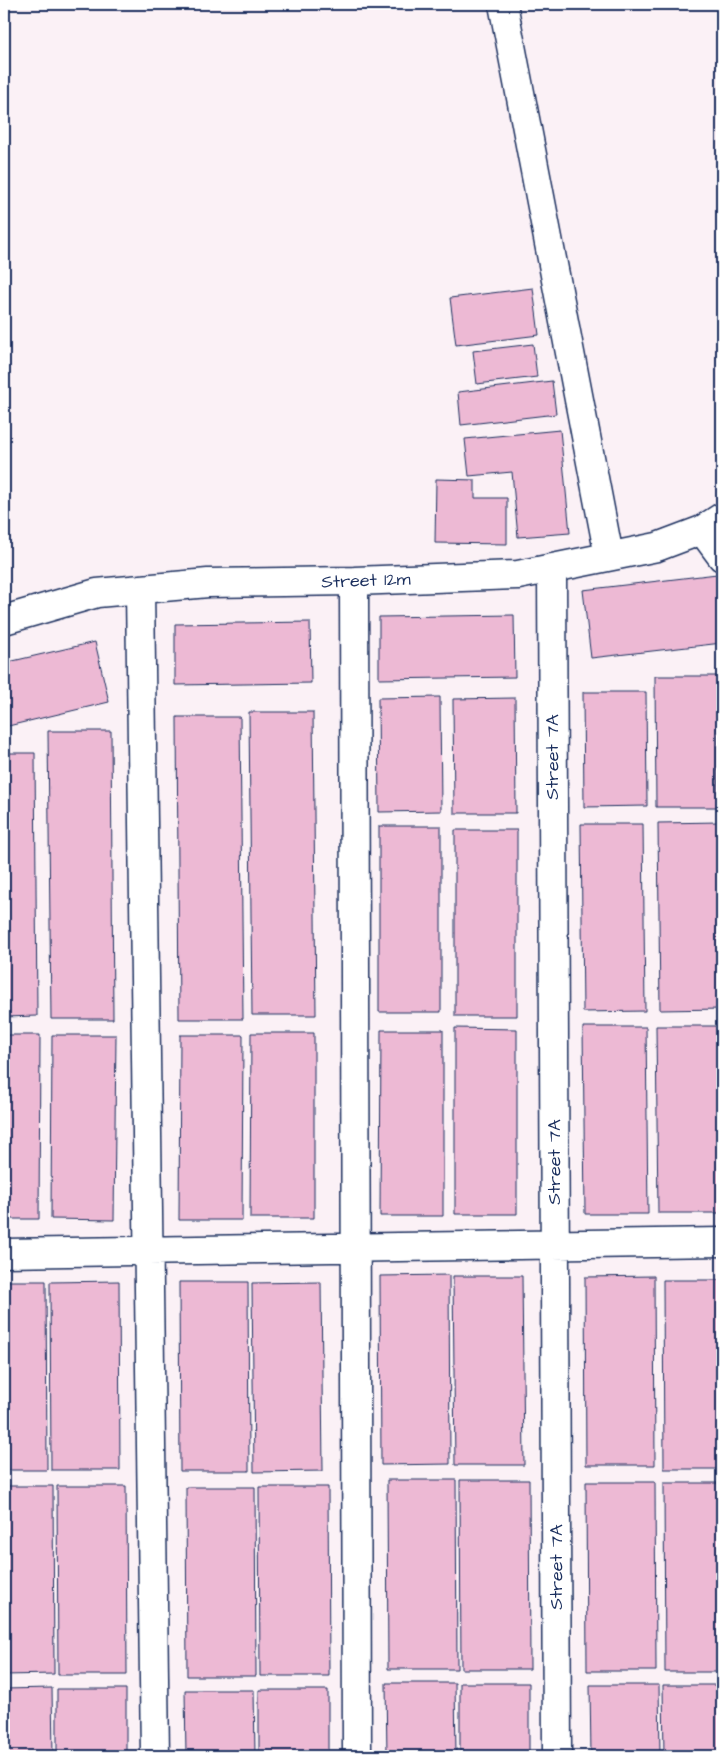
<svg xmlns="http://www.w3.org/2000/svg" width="726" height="1760" viewBox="0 0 726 1760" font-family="'Architects Daughter',sans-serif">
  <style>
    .building { fill: #edb9d4; stroke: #1b2f5e }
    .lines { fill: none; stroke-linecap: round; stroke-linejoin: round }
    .minor-casing { stroke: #1b2f5e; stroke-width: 31 }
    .minor { stroke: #fff; stroke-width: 28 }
    .labels { text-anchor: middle; stroke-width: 4; stroke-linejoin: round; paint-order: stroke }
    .street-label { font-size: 18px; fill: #1b2f5e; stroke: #fff }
  </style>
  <rect width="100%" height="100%" fill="#fbf1f6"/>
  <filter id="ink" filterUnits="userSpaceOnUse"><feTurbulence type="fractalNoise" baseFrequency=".02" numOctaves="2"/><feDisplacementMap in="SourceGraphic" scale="10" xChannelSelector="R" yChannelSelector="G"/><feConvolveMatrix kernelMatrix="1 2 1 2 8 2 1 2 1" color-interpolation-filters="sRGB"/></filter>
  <g filter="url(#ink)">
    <path class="building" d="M533,288l6,47 -83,10 -6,-47z
      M533,344l4,33 -60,7 -4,-33z
      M552,381l4,33 -95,11 -3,-33z
      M560,430l10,103 -52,4 -6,-65 -43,4 -4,-37z
      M436,479l39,1v18h32v46l-72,-1z
      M717,574l5,45v24l-131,15 -8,-68z
      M514,615l1,62 -136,2v-62z
      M310,622l1,61 -136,2v-61z
      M95,642l14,60 -105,25v-64z
      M655,676h62l1,131h-62z
      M583,692h63l1,114 -63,1z
      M440,697l1,114 -62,1 -1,-114z
      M515,698l1,115h-62l-1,-114z
      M249,712h64l3,303h-64z
      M177,717h63l3,302h-64z
      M48,731h63l2,288h-62z
      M4,753h31l2,263 -33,1z
      M721,822l1,187 -62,1 -2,-187z
      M581,824h62l2,187 -62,1z
      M379,826h62v186h-62z
      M455,830h62v186h-62z
      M656,1026h62l2,187h-62z
      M583,1027h63l2,187h-63z
      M455,1028l62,1v185h-62z
      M381,1030h62v186h-63z
      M251,1033h63v185h-64z
      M4,1035h36l-1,184h-35z
      M52,1035h64l-2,185 -63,-1z
      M180,1035h63l-1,185h-63z
      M449,1275l1,189 -69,1 -1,-189z
      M453,1276h69l2,189h-69z
      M654,1276l1,189h-69l-1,-188z
      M663,1280h59v189h-58z
      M4,1281h42l1,189h-43z
      M119,1281l1,189h-69l-1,-188z
      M179,1282h69l1,189h-69z
      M321,1282l2,189 -69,1 -2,-189z
      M387,1480h69l1,189h-69z
      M460,1480h69l1,189h-69z
      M586,1482h69l1,189h-69z
      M664,1483h58v189h-57z
      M4,1486h49l1,188 -50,1z
      M57,1486h69l1,189h-69z
      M186,1487h69l1,189h-69z
      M259,1487h69l1,189h-69z
      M386,1683h69l1,73h-69z
      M460,1683h69v73h-69z
      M590,1685h69l1,71h-69z
      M663,1685h59v71h-58z
      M52,1688l1,68h-49v-67z
      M57,1689h69v67h-69z
      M185,1690h69l1,66h-69z
      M259,1690h69v66h-69z"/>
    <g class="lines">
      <defs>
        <path id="minor" d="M503,4l106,552
          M702,530l20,27
          M552,568l5,1188
          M354,581l3,1175
          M140,589l15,1167
          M4,620l93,-27 111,-10 146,-2 164,-6 139,-28 45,-17 20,-13
          M4,1253l718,-11"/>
      </defs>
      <use href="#minor" class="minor-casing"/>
      <use href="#minor" class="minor"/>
    </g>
  </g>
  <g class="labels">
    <g class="street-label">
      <text transform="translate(366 580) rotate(-2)" y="6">Street 12m</text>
      <text transform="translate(552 757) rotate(-90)" y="6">Street 7A</text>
      <text transform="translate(554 1162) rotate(-90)" y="6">Street 7A</text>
      <text transform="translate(556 1567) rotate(-90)" y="6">Street 7A</text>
    </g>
  </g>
  <rect width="726" height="1760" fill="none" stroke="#fff" stroke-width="20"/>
  <rect x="10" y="10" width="706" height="1740" fill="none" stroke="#1b2f5e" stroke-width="2" filter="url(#ink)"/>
</svg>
